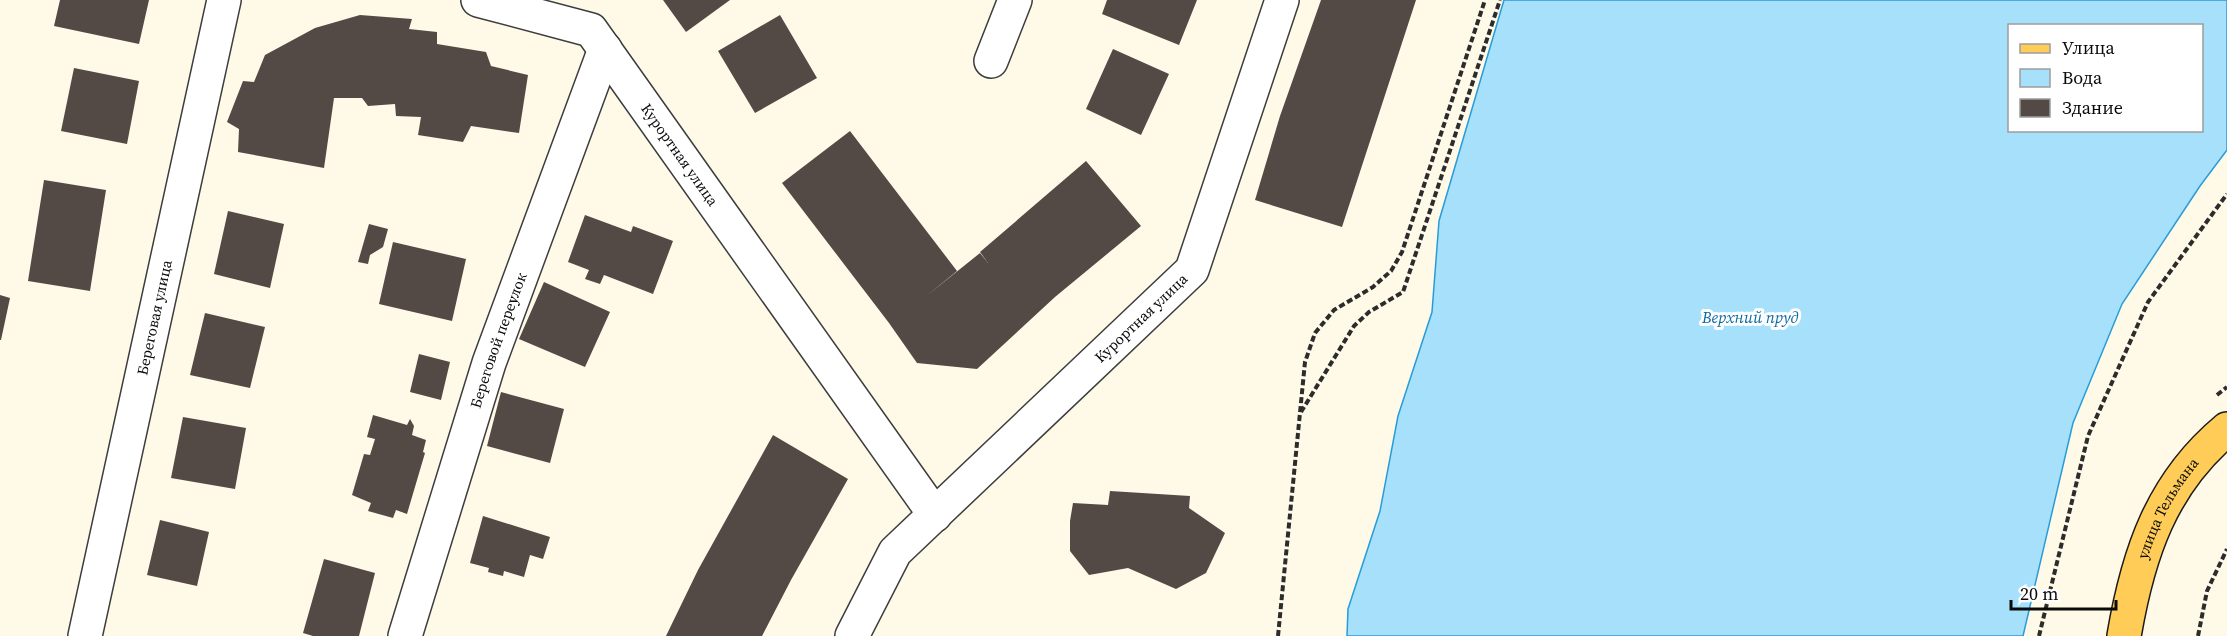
<svg xmlns="http://www.w3.org/2000/svg" width="2227" height="636" viewBox="0 0 2227 636" font-family="'Source Serif 4',serif">
  <style>
    .water { fill: #a7e0fb; stroke: #289cd8; stroke-width: 1.5; fill-rule: evenodd }
    .building { fill: #534a46 }
    .lines { fill: none; stroke-linecap: round; stroke-linejoin: round }
    .minor-casing { stroke: #3d3d3d; stroke-width: 36 }
    .major-casing { stroke: #1b1b1b; stroke-width: 36 }
    .path { stroke: #2c2c2c; stroke-width: 4; stroke-dasharray: 6 3; stroke-linecap: butt }
    .minor { stroke: #fff; stroke-width: 33 }
    .major { stroke: #ffcc57; stroke-width: 33 }
    .labels { text-anchor: middle; stroke-width: 6; stroke-linejoin: round; paint-order: stroke }
    .street-label { font-size: 15px; fill: #0a0a0a; stroke: #fff }
    .water-label { font-size: 16px; font-style: italic; fill: #0b6aa3; stroke: #fff }
  </style>
  <rect width="100%" height="100%" fill="#fff9e7"/>
  <path class="water" d="M1504,0h723v150l-27,36 -78,118 -49,119 -50,213h-676l1,-27 32,-98 18,-95 34,-104 7,-91zM2010,26h192v104h-192z"/>
  <path class="building" d="M60,0h89l-10,44 -85,-18z
    M663,0h67l-44,32z
    M1107,0h90l-18,45 -77,-31z
    M1321,0h95l-74,227 -87,-27 25,-84z
    M360,15l52,4 -3,10 28,3v12l49,8 5,14 37,9 -9,58 -48,-7 -8,16 -45,-7 3,-18 -25,-1 -1,-12 -27,2 -6,-8h-28l-10,70 -86,-16 1,-23 -12,-7 16,-41 11,1 11,-27 50,-27z
    M780,15l37,63 -62,35 -37,-62z
    M1113,49l56,25 -28,61 -55,-26z
    M74,68l65,13 -12,63 -66,-13z
    M850,131l107,140 -33,27 56,-45 8,10 -8,-11 106,-91 55,65 -86,71 -78,72 -60,-6 -28,-40 -107,-140z
    M44,180l62,10 -16,101 -62,-10z
    M228,211l56,13 -14,64 -56,-14z
    M585,215l46,17 2,-6 40,15 -20,53 -49,-19 -4,9 -15,-5 4,-9 -21,-8z
    M369,224l19,5 -5,18 -13,8 -2,9 -10,-2z
    M393,242l73,17 -14,62 -73,-17z
    M544,282l66,30 -25,55 -66,-28z
    M0,295l10,3 -9,42h-1z
    M205,313l60,14 -15,61 -60,-13z
    M419,354l31,8 -9,38 -31,-8z
    M501,392l63,17 -14,54 -63,-17z
    M373,415l34,10 3,-6 4,7 -2,9 14,5 -3,12 2,1 -18,61 -11,-4 -3,8 -25,-7 3,-8 -19,-8 12,-41 6,1 5,-16 -8,-2z
    M183,417l63,11 -11,61 -64,-11z
    M773,435l75,44 -57,101 -29,56h-96l32,-66z
    M1110,491l80,5 -1,12 36,25 -19,40 -30,16 -48,-21 -39,7 -19,-24v-30l3,-18 35,2z
    M483,516l67,21 -7,22 -13,-4 -6,22 -20,-6 -1,5 -15,-4 1,-4 -19,-5z
    M160,520l49,12 -12,54 -50,-11z
    M324,559l51,14 -16,63h-46l-10,-3z"/>
  <g class="lines">
    <defs>
      <g id="minor">
        <path id="s1" d="M478,0l113,30 344,485"/>
        <path d="M991,61l24,-61"/>
        <path id="s2" d="M85,636l139,-636"/>
        <path id="s3" d="M405,636l84,-273 116,-314"/>
        <path id="s4" d="M852,636l43,-84 297,-282 90,-270"/>
      </g>
      <g id="major">
        <path id="s5" d="M2124,636c14,-82 37,-152 103,-207"/>
      </g>
    </defs>
    <use href="#minor" class="minor-casing"/>
    <use href="#major" class="major-casing"/>
    <path class="path" d="M2217,395l10,-8
      M1301,412l53,-86 15,-14 34,-20 97,-292
      M1278,636l27,-274 10,-29 19,-23 39,-23 18,-16 11,-19 83,-252
      M2039,636l49,-200 60,-134 79,-108
      M2198,636l9,-45 20,-42"/>
    <use href="#minor" class="minor"/>
    <use href="#major" class="major"/>
  </g>
  <g class="labels">
    <g class="street-label">
      <text dy="5" stroke="none"><textPath href="#s1" startOffset="270">Курортная улица</textPath></text>
      <text dy="5" stroke="none"><textPath href="#s2" startOffset="326">Береговая улица</textPath></text>
      <text dy="5" stroke="none"><textPath href="#s4" startOffset="434">Курортная улица</textPath></text>
      <text dy="5" stroke="none"><textPath href="#s3" startOffset="310">Береговой переулок</textPath></text>
      <text dy="5" stroke="none"><textPath href="#s5" startOffset="136">улица Тельмана</textPath></text>
    </g>
    <g class="water-label">
      <text x="1750" y="323">Верхний пруд</text>
    </g>
  </g>
  <rect x="2008" y="24" width="195" height="108" fill="#ffffff" stroke="#9d9d9d" stroke-width="1.5"/>
  <rect x="2020" y="44" width="30" height="9" fill="#ffcc57" stroke="#9d9d9d" stroke-width="1.5"/>
  <text x="2062" y="54" font-size="18" fill="#0a0a0a">Улица</text>
  <rect x="2020" y="69" width="30" height="18" fill="#a7e0fb" stroke="#9d9d9d" stroke-width="1.5"/>
  <text x="2062" y="84" font-size="18" fill="#0a0a0a">Вода</text>
  <rect x="2020" y="99" width="30" height="18" fill="#534a46" stroke="#9d9d9d" stroke-width="1.5"/>
  <text x="2062" y="114" font-size="18" fill="#0a0a0a">Здание</text>
  <path d="M2011 600v9h105v-9" fill="none" stroke="#0a0a0a" stroke-width="3"/>
  <text x="2020" y="600" font-size="18" fill="#0a0a0a" stroke="#ffffff" stroke-width="4.5" paint-order="stroke">20 m</text>
</svg>
